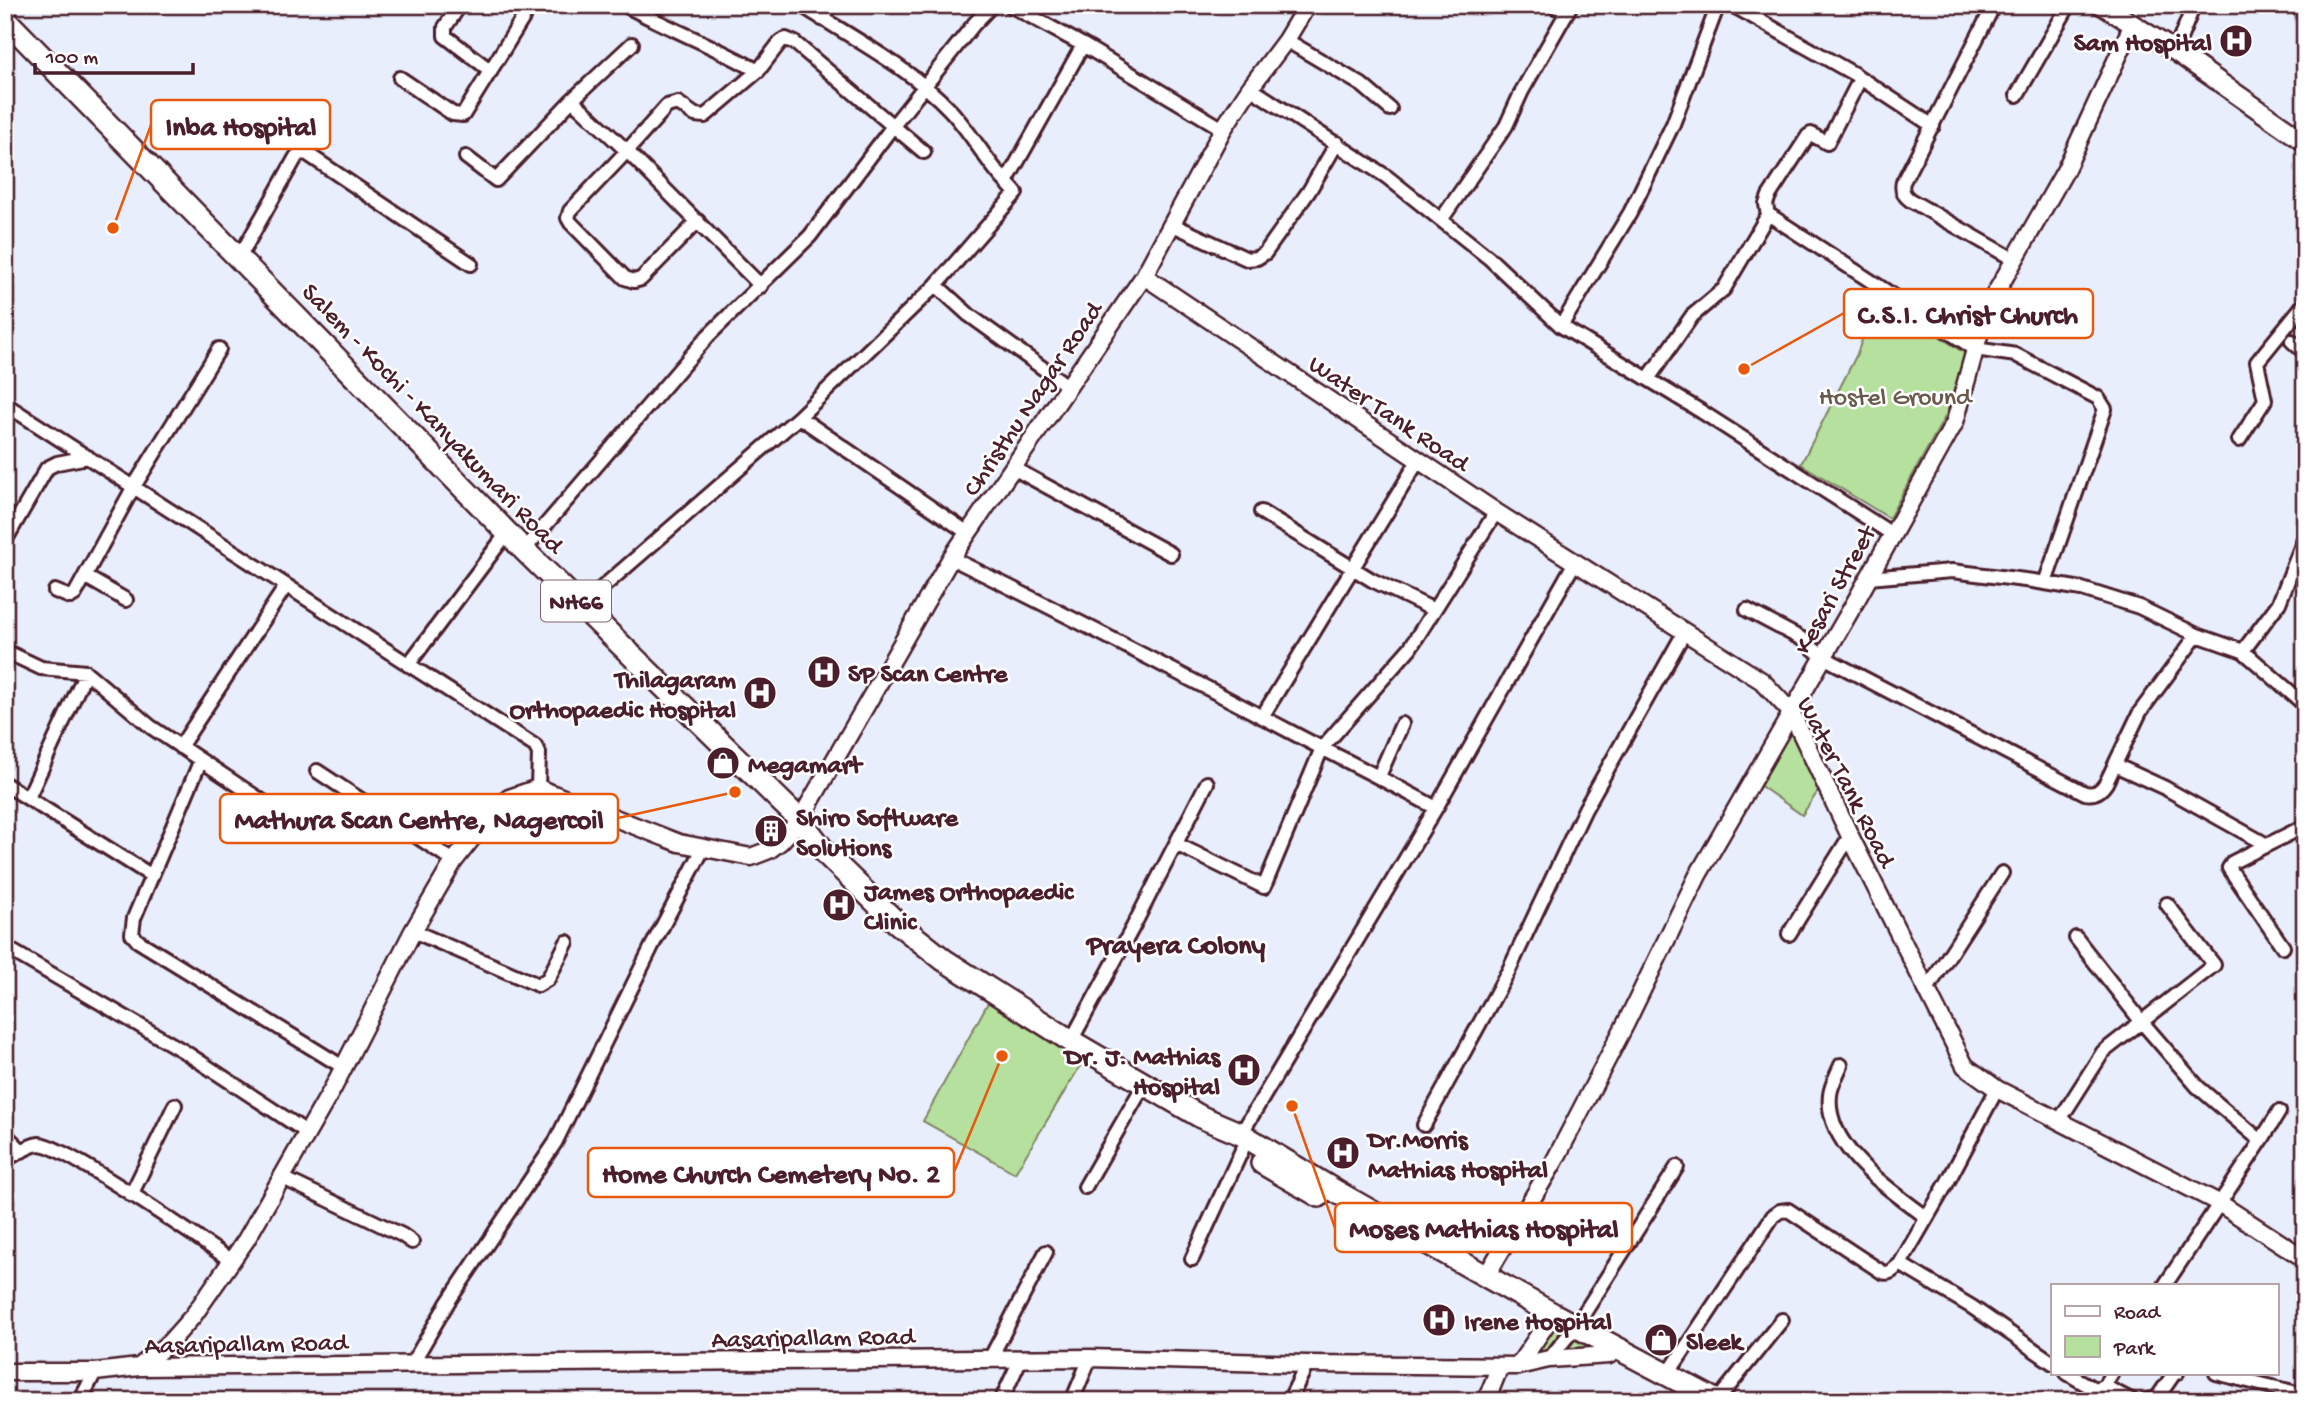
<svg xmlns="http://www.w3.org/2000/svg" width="2310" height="1406" viewBox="0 0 2310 1406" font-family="'Gochi Hand',sans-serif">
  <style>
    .green { fill: #b5e09d; stroke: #808064; stroke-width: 2 }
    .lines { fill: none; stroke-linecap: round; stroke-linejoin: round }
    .street-casing { stroke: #4a1f2b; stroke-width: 18 }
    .secondary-casing { stroke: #4a1f2b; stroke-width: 21 }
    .primary-casing { stroke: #4a1f2b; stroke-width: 23 }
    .highway-casing { stroke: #4a1f2b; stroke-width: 26 }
    .street { stroke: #fff; stroke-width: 12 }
    .secondary { stroke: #fff; stroke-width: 16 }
    .primary { stroke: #fff; stroke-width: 18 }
    .highway { stroke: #fff; stroke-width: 21 }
    .labels { text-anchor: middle; stroke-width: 5; stroke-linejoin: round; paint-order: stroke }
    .shield { fill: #fff; stroke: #80626b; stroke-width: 2 }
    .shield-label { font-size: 24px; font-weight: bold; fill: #4a1f2b }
    .poi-label { font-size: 26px; font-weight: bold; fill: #4a1f2b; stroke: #fff; text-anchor: start }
    .park-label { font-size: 26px; fill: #6a594d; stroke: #fff }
    .street-label { font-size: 26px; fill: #4a1f2b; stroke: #fff }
    .neighbourhood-label { font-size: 28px; font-weight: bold; fill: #4a1f2b; stroke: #fff }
    .leader { fill: none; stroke: #e8590c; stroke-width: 2.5 }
    .callout-dot { fill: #e8590c; stroke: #fff; stroke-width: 2.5 }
    .callout { fill: #fff; stroke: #e8590c; stroke-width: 2.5 }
    .callout-label { font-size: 28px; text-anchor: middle; font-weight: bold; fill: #4a1f2b }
  </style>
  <rect width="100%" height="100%" fill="#e9eefc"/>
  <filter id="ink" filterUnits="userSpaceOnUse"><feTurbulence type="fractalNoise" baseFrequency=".0143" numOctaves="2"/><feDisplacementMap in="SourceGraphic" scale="14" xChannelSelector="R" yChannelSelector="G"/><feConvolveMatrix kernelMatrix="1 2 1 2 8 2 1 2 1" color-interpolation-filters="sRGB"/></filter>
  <g filter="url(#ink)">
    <path class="green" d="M1879,295l88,60 -21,60 -57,103 -88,-54 55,-108z
      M1791,716l30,71 -19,28 -47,-33z
      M990,999l95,59 -70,115 -92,-52z
      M1550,1327l52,27 -77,6z"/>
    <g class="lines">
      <defs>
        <path id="street" d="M460,5l-15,22v9l46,35
          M625,5c44,24 90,41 133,66
          M801,5c48,31 111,64 149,105 21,22 35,50 56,72l77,-137
          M1010,5l73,40 140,84
          M1553,5l13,8
          M1732,5l122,69 79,52
          M1994,5l-91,177c-2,8 0,13 7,18l105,60
          M822,19l8,-14
          M1286,40l76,45 28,24
          M632,44l-60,56 55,51 134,135
          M2175,51l19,-46
          M400,78l53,36 10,1 68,-110
          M1250,88l137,89 102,81 72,68 141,86 190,122
          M2017,95l52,-90
          M466,157l30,23 76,-80
          M1006,182l10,11 -80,92 33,30 100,72
          M1768,216l-2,-12 3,-8 39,-60 3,-2 16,9 33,-64
          M1441,220l65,-94 16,-35 49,-86
          M698,221l-57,58 -7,2 -9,-3 -54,-55 -3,-5 2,-7 57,-60 40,-45 11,-3 17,12 10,1 53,-45 23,-30 5,-2 9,4 98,83 81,-102 18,-19
          M1171,224l76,35 10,-1 8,-5 44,-62 28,-48
          M239,258l57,-101 3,-3 7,-1 165,111
          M1561,326l69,-113 43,-89 45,-119
          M2292,341l13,12
          M1648,379l44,-63 32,-27 42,-71 5,-2 204,133 41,6 82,43 7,11 -60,174
          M5,404l530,342 4,7 -1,35
          M799,417l169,116
          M2239,440l26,-40 -8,-38 48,-59
          M1013,468l158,86
          M1261,512l111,68 62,30
          M5,541l42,-73 10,-5 31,-6
          M524,550l184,-214 102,-100 83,-110 31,26
          M951,558c114,56 226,114 338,173 49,26 99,50 147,77
          M86,577l40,23
          M1868,578l84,-7 81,10 49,8 57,18 58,28 46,16 62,54
          M55,591l15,6 5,-3 58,-106 86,-139
          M581,606l218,-189 137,-132
          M1747,610l55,29 21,18 262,136c10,2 16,-2 21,-10l34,-71 57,-77
          M5,651l36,17 45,4 65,55 129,86
          M2243,651l36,-48 26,-66
          M408,665l99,-132
          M1262,717l156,-256
          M180,747l106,-161
          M200,762l-66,156 -2,16 6,7 205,126
          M2115,765l50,23 102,57
          M317,771l137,90
          M1379,776l23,-52
          M5,784l147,92
          M28,798l58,-126
          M1176,844l88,43 58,-139 88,-100 86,-136
          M413,931l125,54 10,-6 19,-37
          M1789,934l61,-98
          M2076,938l65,83 57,66 63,54 -96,144
          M5,947l180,105 123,81
          M2283,947l-54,-79 4,-6 72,-36
          M1926,991l76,-118
          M1071,1041l62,-114 74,-144
          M1841,1065c-4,10 -10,20 -11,30 -6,52 61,95 96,122
          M2059,1121l44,-69 111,-87 -47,-61
          M1424,1125l85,-155 76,-161 100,-178
          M5,1134l17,17
          M1241,1134l195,-326 139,-246
          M2261,1141l18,-29
          M5,1160c10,-5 23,-15 34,-16 24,0 164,98 193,117
          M283,1178l119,57 10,7
          M1085,1187l60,-104
          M131,1195l44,-90
          M1192,1259l50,-109
          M1900,1264l72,43 81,56
          M990,1359l56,-107
          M1549,1359l27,-33 101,-159
          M412,1364l36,-62 107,-159 97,-197 51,-97
          M2067,1373l27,16 10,-3 8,-13
          M2216,1373l89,22
          M1668,1374l105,-158 7,-5 8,-1 94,62c8,3 12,-3 18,-8l47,-81 50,-94
          M2104,1386l29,15
          M80,1401l15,-29
          M1001,1401l20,-43
          M1072,1401l18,-43
          M1289,1401l18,-37
          M1717,1401l65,-81
          M2145,1401l12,-3 16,-23 4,-2"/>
        <path id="secondary" d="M1144,276l352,236 266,169 29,31 59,124 115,230 32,23 222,114 86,56
          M1486,1276l68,-114 72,-139 72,-148 155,-269 102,-184 31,-112 79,-139 68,-147
          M1518,1366l35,-52
          M139,1367l30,-24 24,-27 53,-76 87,-152 80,-157 41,-70 41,-52 14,-11 29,-10 141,55 72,14 18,-7 12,-9 19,-21 151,-262 193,-282 79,-147 27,-41 36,-48 21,-35
          M5,1372h90l44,-5 951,-9 217,6 211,2 31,-7 60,-4 5,-9
          M1486,1401l14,-35"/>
        <path id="primary" d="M2102,5l73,46 130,91"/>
        <path id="highway" d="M5,19l519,531 276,270 28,36 68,66 48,38 127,81 130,76 40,17 96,58 216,122 164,87
          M1262,1163l57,33"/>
      </defs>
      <use href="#street" class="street-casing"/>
      <use href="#secondary" class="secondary-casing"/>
      <use href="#primary" class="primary-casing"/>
      <use href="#highway" class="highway-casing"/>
      <use href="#street" class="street"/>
      <use href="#secondary" class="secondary"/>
      <use href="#primary" class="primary"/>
      <use href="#highway" class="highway"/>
    </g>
  </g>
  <defs>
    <symbol id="hospital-disc" viewBox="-11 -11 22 22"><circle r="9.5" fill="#4a1f2b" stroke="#fff"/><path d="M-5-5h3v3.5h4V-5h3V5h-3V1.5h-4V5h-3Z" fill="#fff"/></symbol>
    <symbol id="shop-disc" viewBox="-11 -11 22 22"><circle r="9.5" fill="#4a1f2b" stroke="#fff"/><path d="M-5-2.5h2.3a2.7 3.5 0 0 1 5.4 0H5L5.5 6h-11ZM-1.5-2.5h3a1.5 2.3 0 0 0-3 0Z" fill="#fff"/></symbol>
    <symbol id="building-disc" viewBox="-11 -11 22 22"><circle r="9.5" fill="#4a1f2b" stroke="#fff"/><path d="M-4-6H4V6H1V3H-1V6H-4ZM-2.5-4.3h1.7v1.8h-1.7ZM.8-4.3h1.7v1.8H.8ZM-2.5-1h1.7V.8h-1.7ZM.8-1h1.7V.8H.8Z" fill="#fff"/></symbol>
  </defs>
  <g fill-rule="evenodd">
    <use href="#hospital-disc" x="2217" y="22" width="38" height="38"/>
    <use href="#hospital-disc" x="805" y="653" width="38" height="38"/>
    <use href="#hospital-disc" x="741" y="674" width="38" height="38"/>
    <use href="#shop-disc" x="704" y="744" width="38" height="38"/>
    <use href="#building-disc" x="752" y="812" width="38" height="38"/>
    <use href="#hospital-disc" x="820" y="886" width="38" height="38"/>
    <use href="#hospital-disc" x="1225" y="1051" width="38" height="38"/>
    <use href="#hospital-disc" x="1324" y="1134" width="38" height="38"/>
    <use href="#hospital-disc" x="1420" y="1301" width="38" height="38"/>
    <use href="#shop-disc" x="1642" y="1321" width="38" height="38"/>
  </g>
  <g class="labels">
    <rect class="shield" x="541" y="580.5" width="70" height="41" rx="5"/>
    <g class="shield-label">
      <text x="576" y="609">NH66</text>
    </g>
    <g class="poi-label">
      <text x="2212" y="50" text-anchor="end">Sam Hospital</text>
      <text x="848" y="681">SP Scan Centre</text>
      <text x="736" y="687" text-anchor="end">Thilagaram<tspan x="736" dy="30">Orthopaedic Hospital</tspan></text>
      <text x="748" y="772">Megamart</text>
      <text x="796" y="825">Shiro Software<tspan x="796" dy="30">Solutions</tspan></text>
      <text x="864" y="899">James Orthopaedic<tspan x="864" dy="30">Clinic</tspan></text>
      <text x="1220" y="1064" text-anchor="end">Dr. J. Mathias<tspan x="1220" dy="30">Hospital</tspan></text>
      <text x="1368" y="1147">Dr.Morris<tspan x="1368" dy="30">Mathias Hospital</tspan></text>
      <text x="1464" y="1329">Irene Hospital</text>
      <text x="1686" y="1349">Sleek</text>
    </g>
    <g class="park-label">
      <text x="1895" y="404">Hostel Ground</text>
    </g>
    <g class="street-label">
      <text transform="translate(1031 398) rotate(-56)" y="9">Christhu Nagar Road</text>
      <text transform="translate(1390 412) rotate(34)" y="9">Water Tank Road</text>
      <text transform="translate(434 417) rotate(46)" y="9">Salem - Kochi - Kanyakumari Road</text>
      <text transform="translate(1833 589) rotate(-61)" y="9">Kesari Street</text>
      <text transform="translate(1848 781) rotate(63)" y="9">Water Tank Road</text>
      <text transform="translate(813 1336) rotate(-1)" y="9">Aasaripallam Road</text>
      <text transform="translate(246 1342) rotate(-1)" y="9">Aasaripallam Road</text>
    </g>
    <g class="neighbourhood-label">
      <text x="1176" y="953">Prayera Colony</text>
    </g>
  </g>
  <path class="leader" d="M113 228L151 125M1744 369L1844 313M735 792L618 818M1002 1056L954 1172M1292 1106L1335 1228"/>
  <g class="callout-dot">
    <circle cx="113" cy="228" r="7"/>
    <circle cx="1744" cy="369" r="7"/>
    <circle cx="735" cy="792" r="7"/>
    <circle cx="1002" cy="1056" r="7"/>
    <circle cx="1292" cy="1106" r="7"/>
  </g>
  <g class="callout">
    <rect x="151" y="100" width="179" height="49" rx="7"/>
    <rect x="1844" y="289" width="249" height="49" rx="7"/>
    <rect x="220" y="794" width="398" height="49" rx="7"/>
    <rect x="588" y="1148" width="366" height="49" rx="7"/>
    <rect x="1335" y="1203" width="297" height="49" rx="7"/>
  </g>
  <g class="callout-label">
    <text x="241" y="135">Inba Hospital</text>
    <text x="1968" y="323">C.S.I. Christ Church</text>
    <text x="419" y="828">Mathura Scan Centre, Nagercoil</text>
    <text x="771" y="1182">Home Church Cemetery No. 2</text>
    <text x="1484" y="1237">Moses Mathias Hospital</text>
  </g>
  <rect width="2310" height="1406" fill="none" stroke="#fff" stroke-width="28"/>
  <rect x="14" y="14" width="2282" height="1378" fill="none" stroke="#4a1f2b" stroke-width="2.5" filter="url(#ink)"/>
  <rect x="2051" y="1284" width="228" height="91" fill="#ffffff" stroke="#b7a5aa" stroke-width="2"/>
  <rect x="2065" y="1306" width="35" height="10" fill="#ffffff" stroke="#b7a5aa" stroke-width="2"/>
  <text x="2114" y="1318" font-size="21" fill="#4a1f2b">Road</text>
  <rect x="2065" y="1336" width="35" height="21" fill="#b5e09d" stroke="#b7a5aa" stroke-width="2"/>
  <text x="2114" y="1354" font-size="21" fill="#4a1f2b">Park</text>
  <path d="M35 63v10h158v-10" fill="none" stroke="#4a1f2b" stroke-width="3.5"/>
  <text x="46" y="63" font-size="21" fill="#4a1f2b" stroke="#ffffff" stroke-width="5" paint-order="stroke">100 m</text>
</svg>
